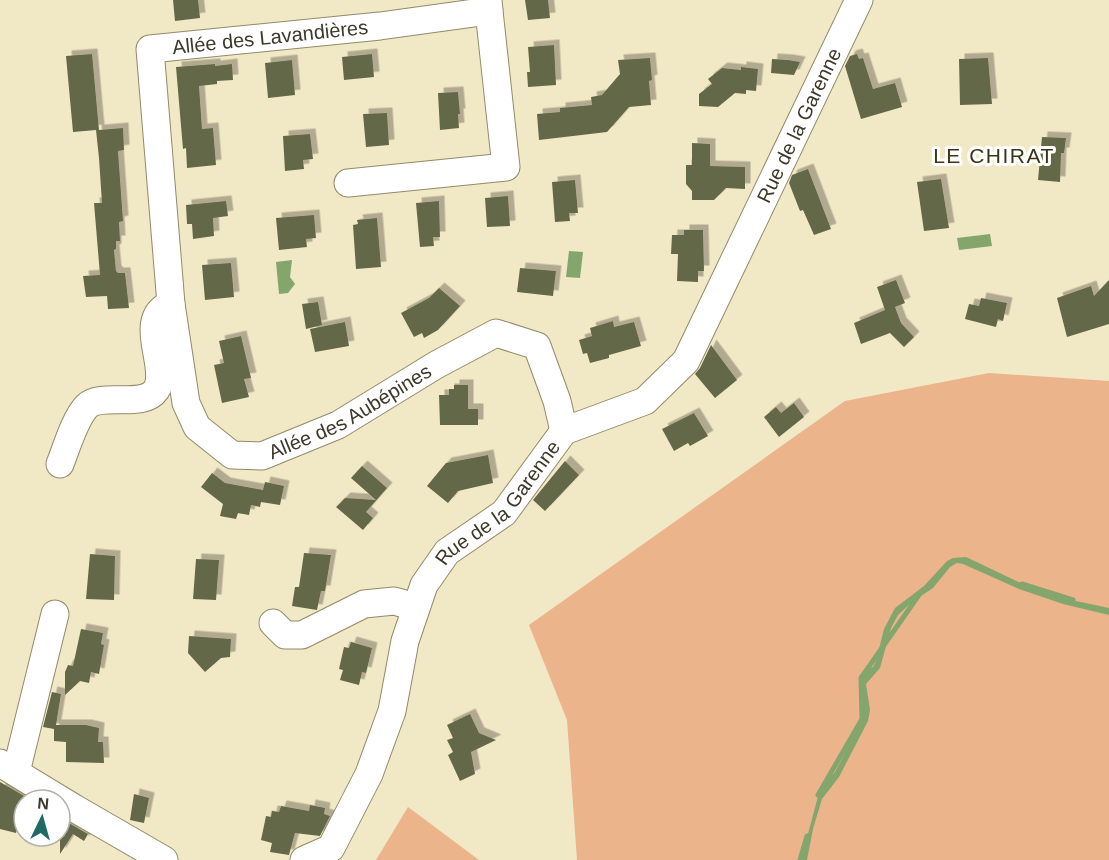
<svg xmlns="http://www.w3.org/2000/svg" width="1109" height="860" viewBox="0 0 1109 860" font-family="Arial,sans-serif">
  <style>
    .green { fill: #ebb48b }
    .water { fill: #84a66c }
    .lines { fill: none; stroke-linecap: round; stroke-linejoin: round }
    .stream { stroke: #84a66c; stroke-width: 5 }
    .building { fill: #646849; filter: url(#shadow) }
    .minor-casing { stroke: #928a6a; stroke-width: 29 }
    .minor { stroke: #fff; stroke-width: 27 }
    .labels { text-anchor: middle; stroke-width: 6; stroke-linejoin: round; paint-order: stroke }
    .street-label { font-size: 20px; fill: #3c392b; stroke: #fff }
    .neighbourhood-label { font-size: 21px; letter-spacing: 1.5px; fill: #3c3517; stroke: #fff }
  </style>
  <defs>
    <filter id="shadow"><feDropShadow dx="5.5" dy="-5.5" stdDeviation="0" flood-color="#0004"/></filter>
  </defs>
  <rect width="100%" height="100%" fill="#f1e8c5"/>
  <path class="green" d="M989,373l120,8v479h-532l-10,-140 -38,-95 316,-224z
    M408,807l71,53h-103z"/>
  <path class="water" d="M990,234l2,12 -33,4 -2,-12z
    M569,251l14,1 -3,26 -14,-1z
    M292,260l-2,17 5,7 -7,9 -9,1 -3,-32z
    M966,557l61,29 35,12 47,10v7l-46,-11 -44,-15 -56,-25 -6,-1 -7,4 -17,21 -21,14 -14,13 -7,13 -11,40 -14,16 4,26 -2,11 -29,56 -17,22 -9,30 -6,31h-6l19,-71 15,-17 25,-47 3,-18 -4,-15 1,-9 5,-12 8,-4 3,-6 8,-32 11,-21 29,-22 23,-25 6,-3z"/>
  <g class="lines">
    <path class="stream" d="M1022,584l51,16
      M818,795l44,-76 -1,-41 60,-86
      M800,860l7,-24"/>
  </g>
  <path class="building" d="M173,0h25l2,18 -25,3z
    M525,0h23l2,18 -22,2z
    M554,45l2,40 -28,2 -1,-15h3l-2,-25z
    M92,54l7,76 24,-2 1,22 -6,1 5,70 -4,1 1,19h-4v8l-2,1 2,21 2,2h7l4,35 -21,1 -1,-13 -21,1 -3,-21 17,-1 -6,-72h8l-3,-45 -3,-28 -23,2 -7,-76z
    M372,54l2,23 -30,3 -2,-23z
    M857,54l2,5 4,-1 10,31 22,-6 7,24 -41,12 -16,-53 5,-10z
    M650,58l2,22 -3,1 2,24 -22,2 -22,25 -68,8 -2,-26 23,-2v-4l32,-3 -1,-8 11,-2 18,-21 -2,-14z
    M988,58l4,46 -32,1 -1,-46z
    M772,59l16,1 12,2 -6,13 -23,-2z
    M292,60l3,35 -27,3 -3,-35z
    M215,64v2l17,-2 1,16 -16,1v3l-18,2 3,43 11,-1 3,37 -29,3 -1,-20 -3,1 -7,-82z
    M741,67l17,2 -2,22 -10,-1v4l-11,-1 -17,14 -19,-1v-12l13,-10 -4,-5 14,-11 19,2z
    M458,92l2,22h-2l1,14 -19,2 -2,-37z
    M387,113l2,32 -23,2 -3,-33z
    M310,134l3,25 -10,1 1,9 -19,2 -2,-35z
    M1042,137l24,1 -2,15h-3l-1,29 -22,-2z
    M692,143l18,1v22l35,1v22l-19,-1 -12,12h-22v-9l-6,-7v-19h6z
    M808,169l23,60 -17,6 -11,-25 -3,1 -11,-28 3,-8z
    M941,179l8,49 -25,3 -7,-49z
    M575,180l3,33h-9l1,8 -15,1 -3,-40z
    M508,196l2,30 -23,1 -2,-29z
    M226,201l2,15 -15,2 1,18 -21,3 -1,-15h-5l-1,-19z
    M439,201l1,36h-7l1,9 -14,1 -4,-44z
    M314,215l2,23 -10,1 1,8 -28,3 -3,-32z
    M377,218l4,49 -25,2 -3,-44 5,-1 -1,-4z
    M684,230h19l1,41h-6v11l-21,-1 1,-27h-7l1,-19h12z
    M231,263l3,34 -29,3 -3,-35z
    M520,268l36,3 -3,25 -36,-4z
    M896,280l9,23 -10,4 6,16 13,14 -10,10 -14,-14 -29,11 -7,-21 31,-13 -8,-23z
    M1109,280v44l-42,13 -10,-39 34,-12 3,10z
    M439,288l21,18 -22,24 -14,8 -2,-5 -8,4 -13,-24 28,-15z
    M981,298l26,5 -4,18 -5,-2 -2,8 -31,-8 4,-15 10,2z
    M318,302l4,23 -16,4 -4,-25z
    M613,321l1,6 20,-5 7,24 -32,9v3l-19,5 -3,-10 -4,1 -4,-14 13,-4 -2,-8z
    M345,322l4,24 -34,6 -5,-23z
    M241,336l10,42 -7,1 5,18 -27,6 -8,-38 10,-2 -5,-22z
    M711,345l26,35 -22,18 -20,-24 5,-6z
    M454,385h14v24h10v16h-38l-1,-30h10v-6h5z
    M794,403l10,14 -25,20 -15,-20 12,-10 5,6z
    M694,413l14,23 -18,10 -2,-3 -14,8 -12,-22z
    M488,455l5,28 -35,8 -10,12 -21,-17 19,-23z
    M565,461l14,14 -34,36 -12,-11z
    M362,466l25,22 -21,24 7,6 -10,12 -27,-23 9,-9 31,2 -25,-22z
    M212,473l13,10 38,7 2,-8 19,4 -4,19 -19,-3 -1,5 -9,-2 -2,10 -11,-2 -2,6 -16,-3 3,-12 -22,-17z
    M304,553l27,2 -6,36h-4l-4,19 -25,-4 3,-19h4z
    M90,554l25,2 -1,44 -28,-1z
    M196,559l23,1 -3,40 -23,-1z
    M81,629l22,4 -2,11 3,1 -5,29 -8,-2 -2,11 -9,-2 -15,14v-23l3,-7 5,1z
    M189,636l42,3 -1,18 -9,1 -16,14 -17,-19z
    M351,642l21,6 -6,25 -4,-1 -3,13 -19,-5 3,-10 -4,-1 5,-22 5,1z
    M52,692l9,2 -5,31h30l13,3 -1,14h5l1,21 -38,-1v-20l-12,-1v-12l-11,-2z
    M470,714l9,19 17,7 -25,12 4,22 -15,7 -12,-26 5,-3 -6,-12 6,-2 -6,-13z
    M0,782l31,18h-7v9l-8,24 -16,-4z
    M134,794l15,4 -5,25 -14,-3z
    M310,805l15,3 -1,6 6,2 -10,20 -25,-3 -6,22 -19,-3 2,-9 -11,-3 5,-24 5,1 1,-6 7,1 2,-6 28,5z
    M60,818l28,16 -4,7 -11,-7 -13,20z"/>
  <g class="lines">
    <defs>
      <g id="minor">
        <path id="s1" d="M488,0l1,11 -109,15 -230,23 21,255 15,99 11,24 35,28 30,1 76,-31 98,-60 60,-32 41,13 20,55 7,30"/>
        <path d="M348,183l158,-16 -17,-156"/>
        <path d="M60,464c6,-15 15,-46 27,-58 15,-14 56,3 69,-16 15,-22 -22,-71 15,-86"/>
        <path d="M273,623l12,12h17l62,-31 30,-3 22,6"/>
        <path d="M0,763l74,45 90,52"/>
        <path d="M16,772l39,-158"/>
        <path id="s2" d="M304,860l27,-12 38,-74 23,-63 13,-70 19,-56 23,-33 57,-39 60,-82 81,-30 41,-40 173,-361"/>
      </g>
    </defs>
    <use href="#minor" class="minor-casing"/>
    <use href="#minor" class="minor"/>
  </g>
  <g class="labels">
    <g class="street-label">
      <text transform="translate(270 37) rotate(-6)" y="7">Allée des Lavandières</text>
      <text dy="7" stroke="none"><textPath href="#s2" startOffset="926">Rue de la Garenne</textPath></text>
      <text dy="7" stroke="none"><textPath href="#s1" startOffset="908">Allée des Aubépines</textPath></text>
      <text dy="7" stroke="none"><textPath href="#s2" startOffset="422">Rue de la Garenne</textPath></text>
    </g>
    <g class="neighbourhood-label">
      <text x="994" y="163">LE CHIRAT</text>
    </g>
  </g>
  <g transform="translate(42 818) rotate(5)"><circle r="28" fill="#ffffff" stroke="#b1b0aa" stroke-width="1.5"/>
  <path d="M0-4.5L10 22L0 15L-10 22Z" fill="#206a65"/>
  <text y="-9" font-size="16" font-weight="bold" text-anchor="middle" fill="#3c392b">N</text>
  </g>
</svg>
